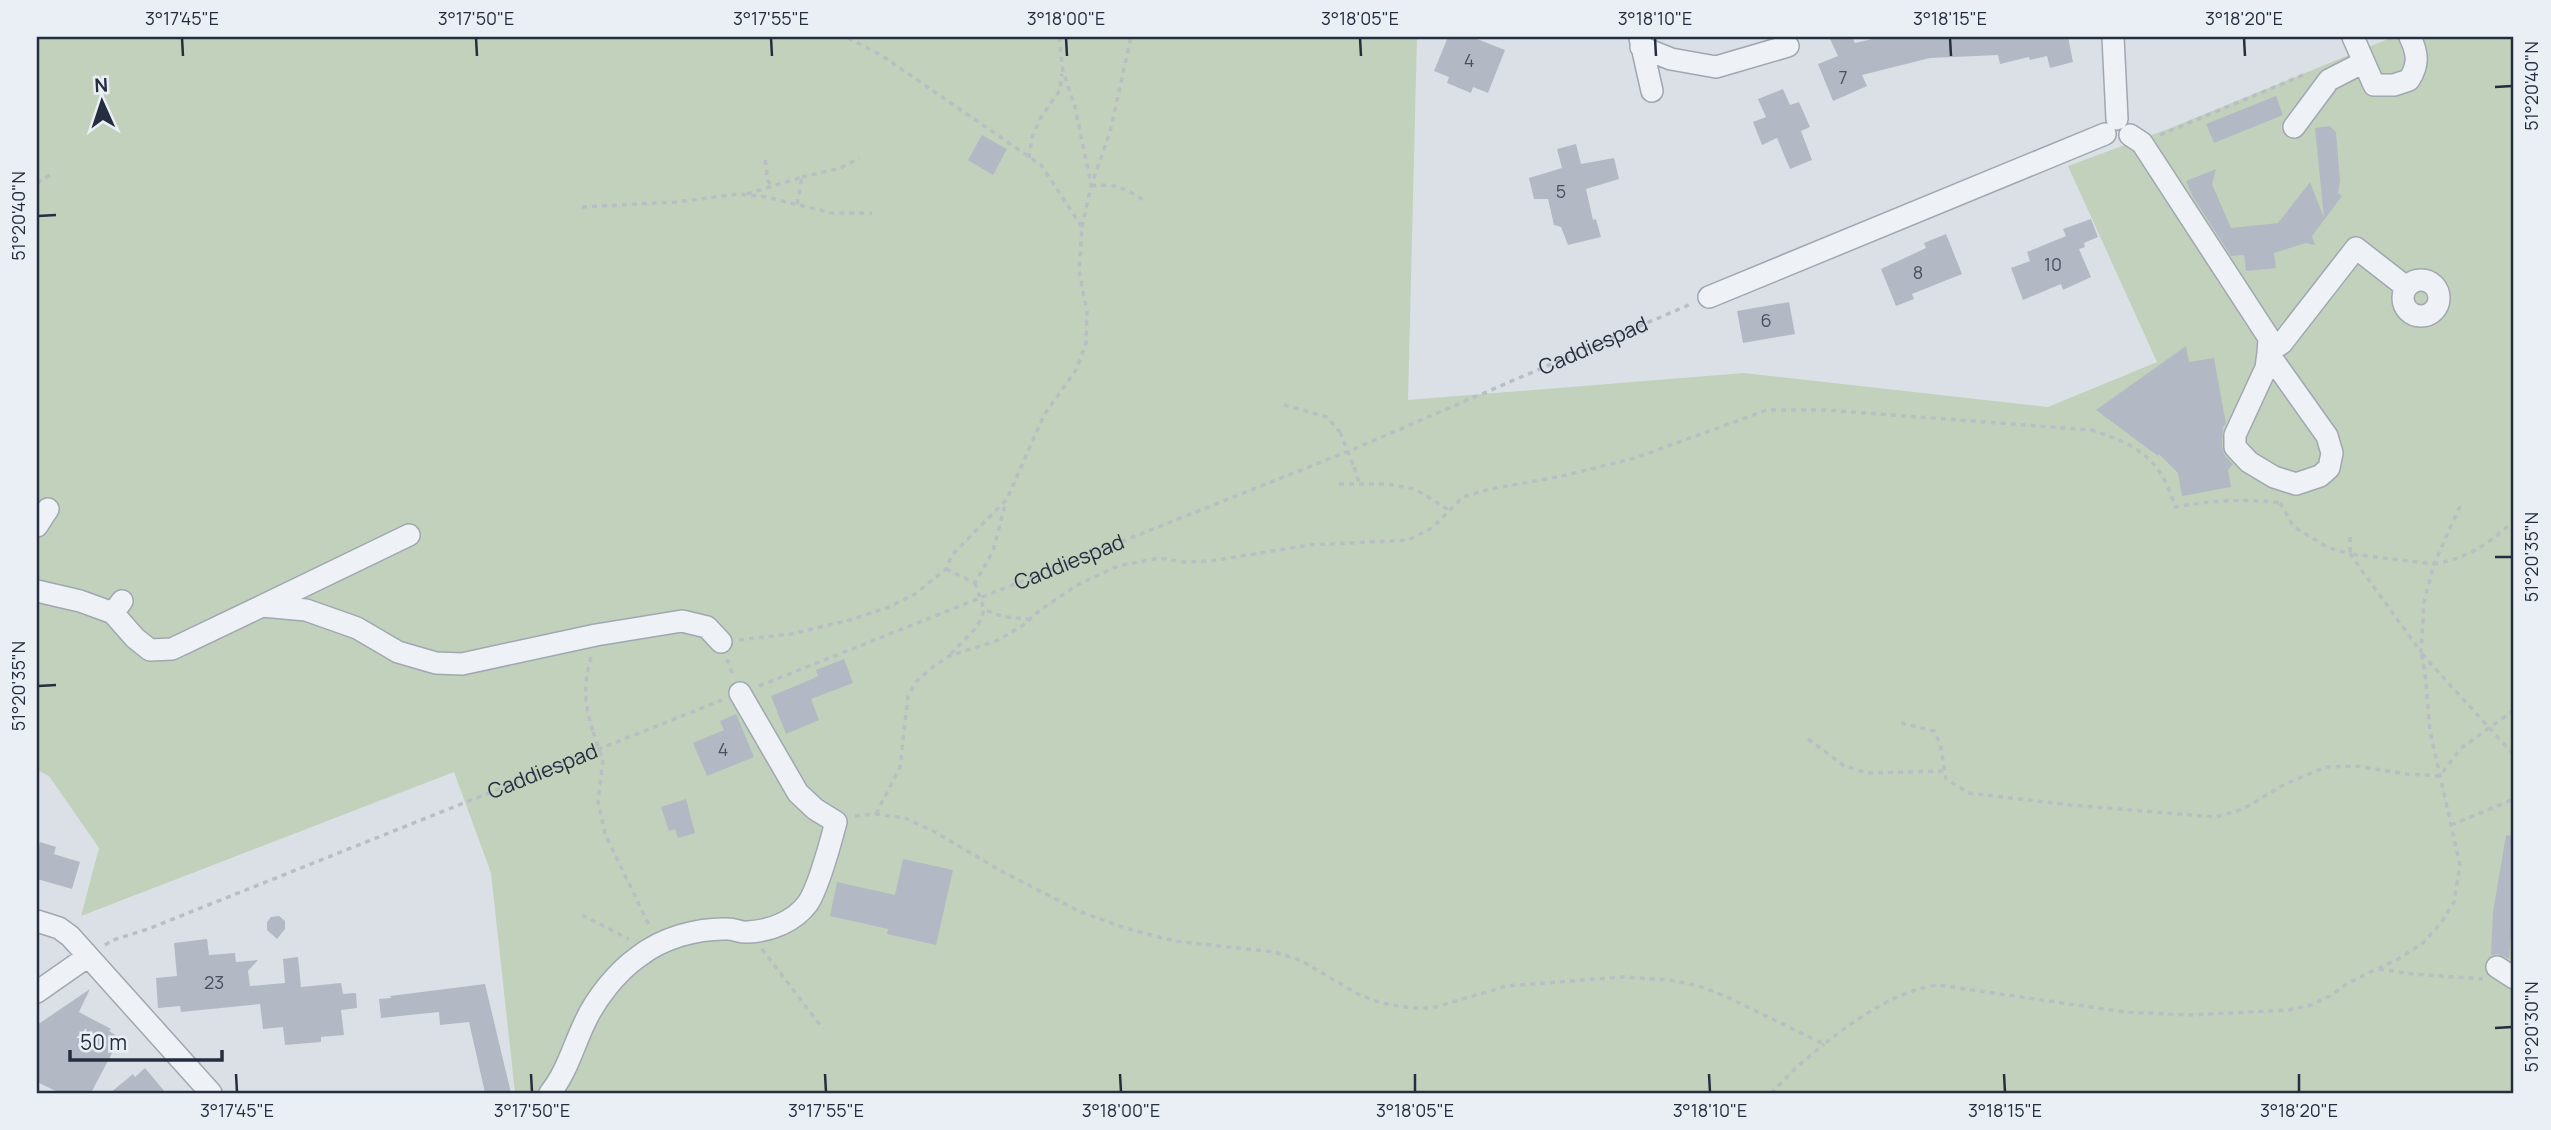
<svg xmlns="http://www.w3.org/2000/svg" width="2551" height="1130" viewBox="0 0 2551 1130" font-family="Manrope,sans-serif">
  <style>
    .green { fill: #c2d1bb }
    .building { fill: #b2b9c4 }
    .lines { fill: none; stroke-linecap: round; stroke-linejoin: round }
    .minor-casing { stroke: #a0a7b1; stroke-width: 24 }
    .path { stroke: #b9bec5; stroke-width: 3.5; stroke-dasharray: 5 5; stroke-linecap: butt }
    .minor { stroke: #eef1f5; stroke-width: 21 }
    .path-bridge { stroke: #b9bec5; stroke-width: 3.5; stroke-dasharray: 5 5; stroke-linecap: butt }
    .ticks { fill: none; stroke: #242e3e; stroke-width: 2.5 }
    .labels { text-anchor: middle; stroke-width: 5; stroke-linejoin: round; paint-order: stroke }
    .number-label { font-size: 18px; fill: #485160 }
    .street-label { font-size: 21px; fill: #242e3e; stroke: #eaeff5 }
    .neatline { fill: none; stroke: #242e3e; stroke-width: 2.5 }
    .ticks-label { font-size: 18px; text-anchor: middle; fill: #242e3e }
  </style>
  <rect width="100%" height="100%" fill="#dbe0e7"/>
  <path class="green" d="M37,37h1380l-9,363 336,-27 304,34 109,-45 -89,-196 100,-37 225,-92h121v1056h-1999l-24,-220 -37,-101 -373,144 18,-68 -50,-72 -12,-6z"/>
  <path class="building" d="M1448,37h24l33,13 -17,43 -15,-6 -2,6 -24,-10 2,-6 -15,-6z
    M1829,37h23l3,6 26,-6h187l5,25 -23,6 -3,-12 -17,4 -1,-3 -29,7 -2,-9 -68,3 -68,17 5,11 -34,15 -15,-37 20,-8z
    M1783,89l7,16 9,-3 11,25 -9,4 11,29 -22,9 -13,-31 -15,7 -9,-23 13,-5 -8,-18z
    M2276,96l7,19 -69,28 -8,-19z
    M2330,126l6,6 4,48 -2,13 4,3 -30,40 3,9 -9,-2 -32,10 2,15 -30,3 -2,-16 -13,1 -38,-59 -7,-16 30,-12 -4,15 19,44 47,-5 32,-41 14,36 -9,-90z
    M982,135l25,14 -14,26 -25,-15z
    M1576,144l5,20 33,-6 5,21 -33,10 7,31 3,-1 5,18 -33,8 -7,-18 -7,-2 -6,-26h-14l-5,-21 33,-10 -5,-19z
    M2091,219l7,18 -14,6 1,4 -6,2 12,28 -28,13 -2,-6 -38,16 -12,-32 19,-7 -3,-9 39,-16 -3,-7z
    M1946,234l16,40 -50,20 2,5 -18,7 -15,-37 45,-21 -2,-5z
    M1789,302l6,32 -52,9 -6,-32z
    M2186,346l3,16 25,-4 12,66 -3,3 -1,20 3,9 8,8 -5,6 3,17 -49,9 -4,-23 -19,-19 -1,2 -62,-46z
    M844,659l9,24 -42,16 8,21 -33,14 -15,-38 39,-16 8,-4 -2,-6z
    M736,714l18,43 -47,19 -14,-33 31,-13 -4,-9z
    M686,799l9,34 -17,5 -3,-9 -6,2 -8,-24z
    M2506,835l8,1v55l-5,68 -11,-5 -7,1 2,-43z
    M40,842l16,5 -2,7 26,8 -8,27 -35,-10v-28z
    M903,859l50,11 -17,75 -49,-11 1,-5 -58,-13 7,-34 58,13z
    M279,916l6,5v8l-8,10 -10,-9v-8l4,-5z
    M207,939l2,16 26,-2 1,9 22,-2 -10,11 2,15 35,-3 -2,-24 15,-2 3,30 40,-4 2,11 13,-1 1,15 -16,2 3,25 -23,2v5l-36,3 -2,-18 -20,2 -3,-25 -79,8 -1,-6 -22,2 -2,-30 21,-2 -3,-33z
    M485,984l26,109h-26l-16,-71 -29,3 -1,-13 -58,6 -2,-19 12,-1 -1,-2z
    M90,989l-11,23 32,17 -2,2 11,7 -29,55h-31l-23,-11v-57z
    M145,1068l21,25h-56l23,-19 2,3z"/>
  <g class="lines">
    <defs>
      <path id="minor" d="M2113,37l4,82
        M2353,37l21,48h20l15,-5c10,-16 9,-26 1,-43
        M1640,38l12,53
        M1641,47l30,12 45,8 72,-21
        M2294,127l35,-47 35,-18
        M2130,135l12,8 127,195 -1,15 59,83 5,17 -3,15 -9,8 -24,8 -22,-7 -25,-15 -14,-15v-12l31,-67 2,-15 14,-10 74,-95 50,39
        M2403 298a18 18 0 1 1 36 0a18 18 0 1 1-36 0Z
        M1709,297l396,-163
        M37,526l11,-17
        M409,535l-147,71 44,4 51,18 41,24 38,11 26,1 134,-29 86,-14 25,6 14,15
        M37,591l43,10 33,12
        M122,601l-9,12 22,25 15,12 22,-1 90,-43
        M37,921l22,7 11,8 141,157
        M2497,967l17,11
        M37,992l50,-35
        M550,1093c17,-21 23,-46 35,-71 11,-24 32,-50 53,-65 24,-19 59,-29 90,-28 7,0 13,4 20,3 23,-1 47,-11 60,-29 10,-15 23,-62 28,-81l-21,-13 -17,-16 -58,-100"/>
    </defs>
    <use href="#minor" class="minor-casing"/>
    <g class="path">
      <path d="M1059,37l4,34 12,36 16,77"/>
      <path d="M2160,135l148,-62"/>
      <path d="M1029,158l3,-21 9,-20 19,-27 2,-16"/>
      <path d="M765,160l3,21 4,5"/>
      <path d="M802,177l39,-9 18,-10"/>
      <path d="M37,183l16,-10"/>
      <path d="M1091,186c25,-3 33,2 54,15"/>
      <path d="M747,194l55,-17 -5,28"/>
      <path d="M582,207l94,-5 63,-8 27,3 66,16h40"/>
      <path d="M1082,227l9,-41 19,-54 21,-95"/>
      <path d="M1284,405l43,12 13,15"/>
      <path d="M1354,467l5,15"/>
      <path d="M1339,484h48l28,5 34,21"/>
      <path d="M2280,503l14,24 33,20 23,7 71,98 3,-50 10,-38c36,-6 53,-20 80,-43"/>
      <path d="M2350,537v17l84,10 26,-58"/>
      <path d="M946,569l29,14 18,-32 13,-50"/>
      <path d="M739,640l52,-6 59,-14 39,-13 26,-13 31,-25 6,-14 55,-56 37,-84 32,-45 10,-27 1,-31 -8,-42 3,-43 -41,-62 -160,-110 -35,-18"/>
      <path d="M951,654c12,-15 30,-25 33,-45 14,8 29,9 45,10"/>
      <path d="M2422,654l92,101"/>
      <path d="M591,657c-8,30 -7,45 2,75"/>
      <path d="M727,659l6,16"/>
      <path id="s1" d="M759,686l590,-235 342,-147"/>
      <path d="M1901,723l33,8 6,12 6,36 23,14 101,12 146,12 27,-8 42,-25 41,-17 30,-1 50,8 34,2 20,-27 54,-39"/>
      <path d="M1808,739l35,26 24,8 77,-2"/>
      <path d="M603,760l-5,41 7,33 44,91"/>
      <path d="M876,814l24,-47 8,-71 8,-14 14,-13 19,-13 47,-15 26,-15 18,-16 39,-26 39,-18 42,-8 23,4 27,-1 100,-16 98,-5 24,-12 31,-31 27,-8 68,-12 77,-19 132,-48h59l265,20c45,14 70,28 84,77 36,-6 68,-9 105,-4"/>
      <path d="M855,816l21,-2 29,4 30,14 68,40 78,40 44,16 49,13 100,11 26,8 58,34 23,9 30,5h21l75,-22 116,-9 47,3 29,6 26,10 99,48c34,-26 71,-53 114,-59l187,27 63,3 101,-5 22,-5 19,-9 18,-13 50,-24 25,-16 18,-20 13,-21 6,-37 -30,-134 -5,-58 -4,-21"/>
      <path d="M2451,825l63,-26"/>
      <path d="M582,915l47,24"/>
      <path id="s2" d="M105,945l8,-5 35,-11 574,-229"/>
      <path d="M762,949l61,80"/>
      <path d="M2379,969l34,5 70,5"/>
      <path d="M1771,1093l27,-27 26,-22"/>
    </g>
    <use href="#minor" class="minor"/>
    <path class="path-bridge" d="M1340,432l14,35
      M975,583l9,26
      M593,732l10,28"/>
  </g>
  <path class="ticks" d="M182,38l1,18M476,38l1,18M771,38l1,18M1066,38l1,18M1360,38l1,18M1655,38l1,18M1950,38l1,18M2244,38l1,18M2495,87l17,-1M38,216l18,-1M2495,557h17M38,686l18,-1M2495,1028l17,-1M236,1074l1,18M531,1074l1,18M825,1074l1,18M1120,1074l1,18M1415,1074v18M1709,1074l1,18M2004,1074l1,18M2299,1074v18"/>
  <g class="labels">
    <g class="number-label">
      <text x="1469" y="67">4</text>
      <text x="1843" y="84">7</text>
      <text x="1561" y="198">5</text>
      <text x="2053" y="271">10</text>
      <text x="1918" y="279">8</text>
      <text x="1766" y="327">6</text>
      <text x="723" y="756">4</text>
      <text x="214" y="989">23</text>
    </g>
    <g class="street-label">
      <text dy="7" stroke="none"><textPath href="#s1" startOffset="901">Caddiespad</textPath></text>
      <text dy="7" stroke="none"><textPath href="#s1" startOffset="334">Caddiespad</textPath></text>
      <text dy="7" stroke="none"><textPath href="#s2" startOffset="471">Caddiespad</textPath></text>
    </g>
  </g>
  <rect width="2551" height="1130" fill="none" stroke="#eaeff5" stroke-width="77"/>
  <g transform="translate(102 102) rotate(357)" stroke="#eaeff5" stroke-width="5" paint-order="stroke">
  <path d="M0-5L12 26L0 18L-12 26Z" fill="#242e3e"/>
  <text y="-10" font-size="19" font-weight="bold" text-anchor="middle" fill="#242e3e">N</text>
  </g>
  <path d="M70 1050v10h152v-10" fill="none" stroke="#242e3e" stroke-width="3.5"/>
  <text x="80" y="1050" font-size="21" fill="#242e3e" stroke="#eaeff5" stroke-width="5" paint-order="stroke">50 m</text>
  <rect x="38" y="38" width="2474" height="1054" class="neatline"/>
  <g class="ticks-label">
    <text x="182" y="25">3°17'45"E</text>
    <text x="476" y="25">3°17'50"E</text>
    <text x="771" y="25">3°17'55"E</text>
    <text x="1066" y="25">3°18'00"E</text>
    <text x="1360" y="25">3°18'05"E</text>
    <text x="1655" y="25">3°18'10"E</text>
    <text x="1950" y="25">3°18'15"E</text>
    <text x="2244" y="25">3°18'20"E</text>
    <text transform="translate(2532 86) rotate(-90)" y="6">51°20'40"N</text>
    <text transform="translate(19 216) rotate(-90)" y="6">51°20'40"N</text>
    <text transform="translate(2532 557) rotate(-90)" y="6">51°20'35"N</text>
    <text transform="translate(19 686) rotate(-90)" y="6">51°20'35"N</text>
    <text transform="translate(2532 1027) rotate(-90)" y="6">51°20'30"N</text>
    <text x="237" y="1117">3°17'45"E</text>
    <text x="532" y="1117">3°17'50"E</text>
    <text x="826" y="1117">3°17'55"E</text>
    <text x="1121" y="1117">3°18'00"E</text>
    <text x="1415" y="1117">3°18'05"E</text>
    <text x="1710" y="1117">3°18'10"E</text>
    <text x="2005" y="1117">3°18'15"E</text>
    <text x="2299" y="1117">3°18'20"E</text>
  </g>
</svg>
